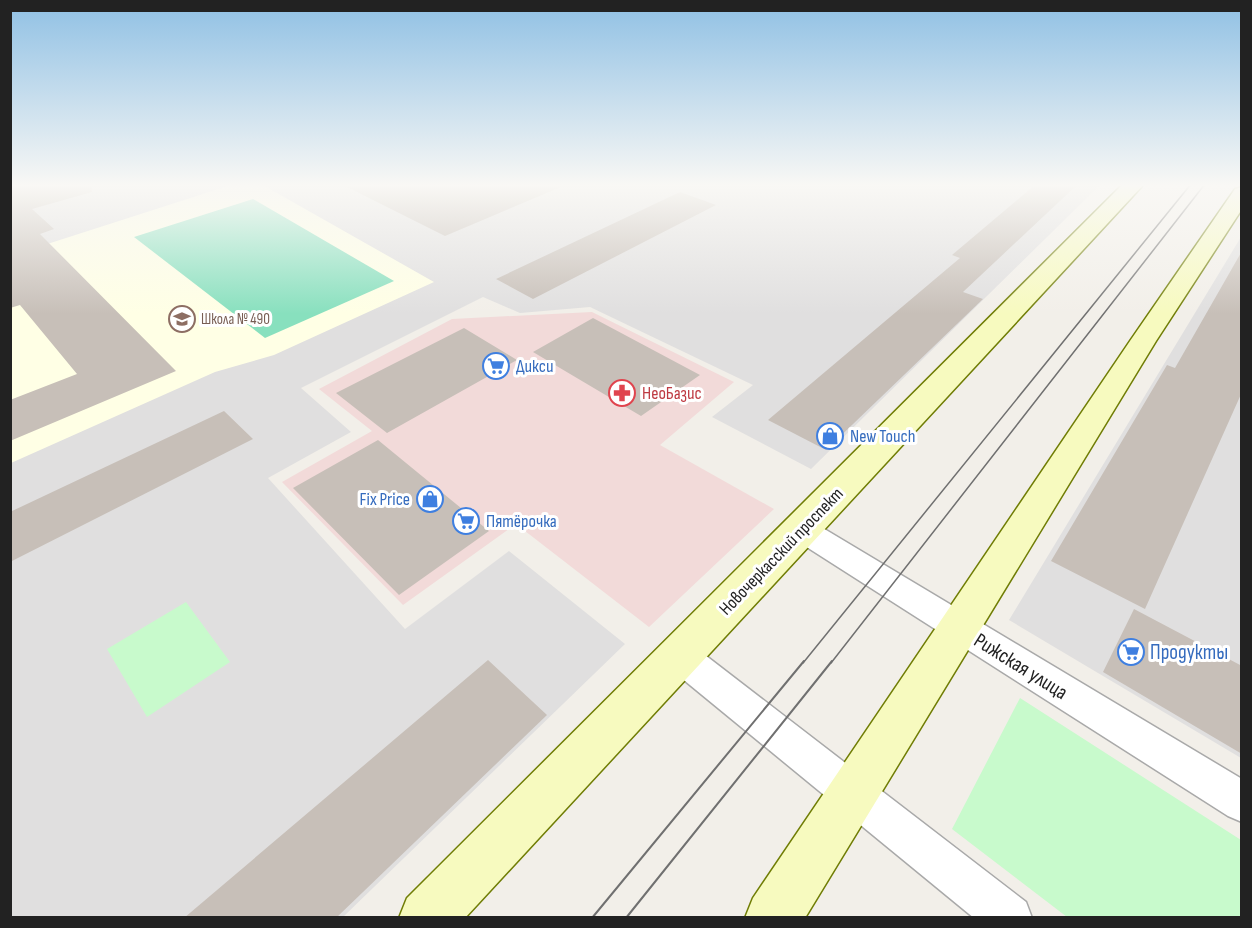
<svg xmlns="http://www.w3.org/2000/svg" width="1252" height="928" viewBox="0 0 1252 928" font-family="'Sofia Sans Condensed',sans-serif">
  <style>
    .residential { fill: #e0dfdf }
    .commercial { fill: #f2dad9 }
    .education { fill: #ffffe5 }
    .park { fill: #c8facc }
    .pitch { fill: #88e0be }
    .building { fill: #c7bfb8 }
    .lines { fill: none; stroke-linecap: round; stroke-linejoin: round }
    .minor-casing { stroke: #a9a9a9; stroke-width: 3 }
    .secondary-casing { stroke: #707d05; stroke-width: 3 }
    .minor { fill: #fff; fill-rule: evenodd }
    .secondary { fill: #f7fabf; fill-rule: evenodd }
    .tram-far1 { stroke: #707070; stroke-width: 1.5 }
    .tram { stroke: #707070; stroke-width: 2 }
    .labels { text-anchor: middle; stroke-width: 6; stroke-linejoin: round; paint-order: stroke }
    .far-education-label { font-size: 15px; fill: #785e54; stroke: #fff; text-anchor: start }
    .shop-label { font-size: 18px; fill: #366cbe; stroke: #fff; text-anchor: start }
    .health-label { font-size: 18px; fill: #be3a42; stroke: #fff; text-anchor: start }
    .street-label { font-size: 18px; fill: #222; stroke: #fff }
    .near-shop-label { font-size: 21px; fill: #366cbe; stroke: #fff; text-anchor: start }
    .near-street-label { font-size: 21px; fill: #222; stroke: #fff }
  </style>
  <rect width="100%" height="100%" fill="#f2efe9"/>
  <path class="residential" d="M10,184h1091l-290,285 -99,-52 41,-32 -163,-78 -70,6 -37,-16 -182,91 50,44 -83,46 137,151 104,-78 116,93 -283,274 -331,-1z
    M1241,237v521l-232,-138z"/>
  <path class="commercial" d="M592,312l142,70 -74,63 114,64 -125,118 -133,-103 -113,81 -121,-123 90,-51 -53,-42 133,-70z"/>
  <path class="education" d="M234,184h27l173,98 -160,73 -59,17 -204,91 -1,-207z"/>
  <path class="park" d="M186,602l44,60 -83,55 -40,-68z
    M1020,698l221,142v77h-174l-115,-88z"/>
  <path class="pitch" d="M253,199l141,82 -129,57 -131,-101z"/>
  <path class="building" d="M10,184h81l1,8 -60,17 22,20 -14,5 136,137 -166,70v-41l67,-26 -57,-69 -10,3z
    M341,184h227l-123,52z
    M1036,184h42l-115,108 20,7 -157,151 -58,-30 192,-162 -8,-3z
    M680,192l36,13 -183,94 -37,-20z
    M1242,251v141l-97,217 -94,-48 116,-196 8,3z
    M593,318l107,57 -59,41 -108,-64z
    M464,328l53,32 -130,73 -51,-40z
    M224,411l29,28 -243,123v-50z
    M378,440l111,91 -90,64 -106,-107z
    M1134,609l108,57v88l-139,-82z
    M488,660l59,55 -211,203h-152z"/>
  <g class="lines">
    <defs>
      <path id="minor" d="M801,518l10,3 431,258v43l-14,-6 -437,-279 -5,-8 5,-8z
        M680,640l12,5 334,257 6,16h-58l-306,-251 -5,-11 5,-11z"/>
      <path id="secondary" d="M1123,184h21l-679,734h-66l8,-20z
        M1242,187v22l-86,132 -351,577h-60l8,-20 377,-557 105,-152z"/>
    </defs>
    <use href="#minor" class="minor-casing"/>
    <use href="#secondary" class="secondary-casing"/>
    <use href="#minor" class="minor"/>
    <use href="#secondary" class="secondary"/>
    <path class="tram-far1" d="M803,663l388,-479
      M831,663l374,-479"/>
    <path class="tram" d="M592,918l212,-257
      M626,918l206,-257"/>
  </g>
  <linearGradient id="sky" x2="0" y2="1"><stop stop-color="#8fc0e4"/><stop offset="0.59" stop-color="#f9f8f5"/><stop offset="1" stop-color="#f9f8f5" stop-opacity="0"/></linearGradient>
  <rect width="1252" height="314" fill="url(#sky)"/>
  <defs>
    <symbol id="school-ring" viewBox="-11 -11 22 22"><circle r="9.5" fill="#fff" stroke="#8d6e63" stroke-width="1.5"/><path d="M0-5L7-2L0 1L-7-2ZM-4 1L0 2.5L4 1V4Q0 6-4 4Z" fill="#8d6e63"/></symbol>
    <symbol id="supermarket-ring" viewBox="-11 -11 22 22"><circle r="9.5" fill="#fff" stroke="#3f7fe0" stroke-width="1.5"/><path d="M-6-5.5h2.5l.6 2H6L4.5 2H-2.5L-4.4-4H-6ZM-1.5 3.2a1.3 1.3 0 1 0 .1 0ZM3 3.2a1.3 1.3 0 1 0 .1 0Z" fill="#3f7fe0"/></symbol>
    <symbol id="pharmacy-ring" viewBox="-11 -11 22 22"><circle r="9.5" fill="#fff" stroke="#e0444e" stroke-width="1.5"/><path d="M-2-6h4v4h4v4h-4v4h-4v-4h-4v-4h4Z" fill="#e0444e"/></symbol>
    <symbol id="shop-ring" viewBox="-11 -11 22 22"><circle r="9.5" fill="#fff" stroke="#3f7fe0" stroke-width="1.5"/><path d="M-5-2.5h2.3a2.7 3.5 0 0 1 5.4 0H5L5.5 6h-11ZM-1.5-2.5h3a1.5 2.3 0 0 0-3 0Z" fill="#3f7fe0"/></symbol>
  </defs>
  <g fill-rule="evenodd">
    <use href="#school-ring" x="167" y="304" width="30" height="30"/>
    <use href="#supermarket-ring" x="481" y="351" width="30" height="30"/>
    <use href="#pharmacy-ring" x="607" y="378" width="30" height="30"/>
    <use href="#shop-ring" x="815" y="421" width="30" height="30"/>
    <use href="#shop-ring" x="415" y="484" width="30" height="30"/>
    <use href="#supermarket-ring" x="451" y="506" width="30" height="30"/>
    <use href="#supermarket-ring" x="1116" y="637" width="30" height="30"/>
  </g>
  <g class="labels">
    <g class="far-education-label">
      <text x="201" y="324">Школа № 490</text>
    </g>
    <g class="shop-label">
      <text x="516" y="372">Дикси</text>
      <text x="850" y="442">New Touch</text>
      <text x="410" y="505" text-anchor="end">Fix Price</text>
      <text x="486" y="527">Пятёрочка</text>
    </g>
    <g class="health-label">
      <text x="642" y="399">НеоБазис</text>
    </g>
    <g class="street-label">
      <text transform="translate(781 551) rotate(-46)" y="6">Новочеркасский проспект</text>
    </g>
    <g class="near-shop-label">
      <text x="1150" y="659">Продукты</text>
    </g>
    <g class="near-street-label">
      <text transform="translate(1021 666) rotate(32)" y="7">Рижская улица</text>
    </g>
  </g>
  <rect width="1252" height="928" fill="none" stroke="#222222" stroke-width="24"/>
</svg>
